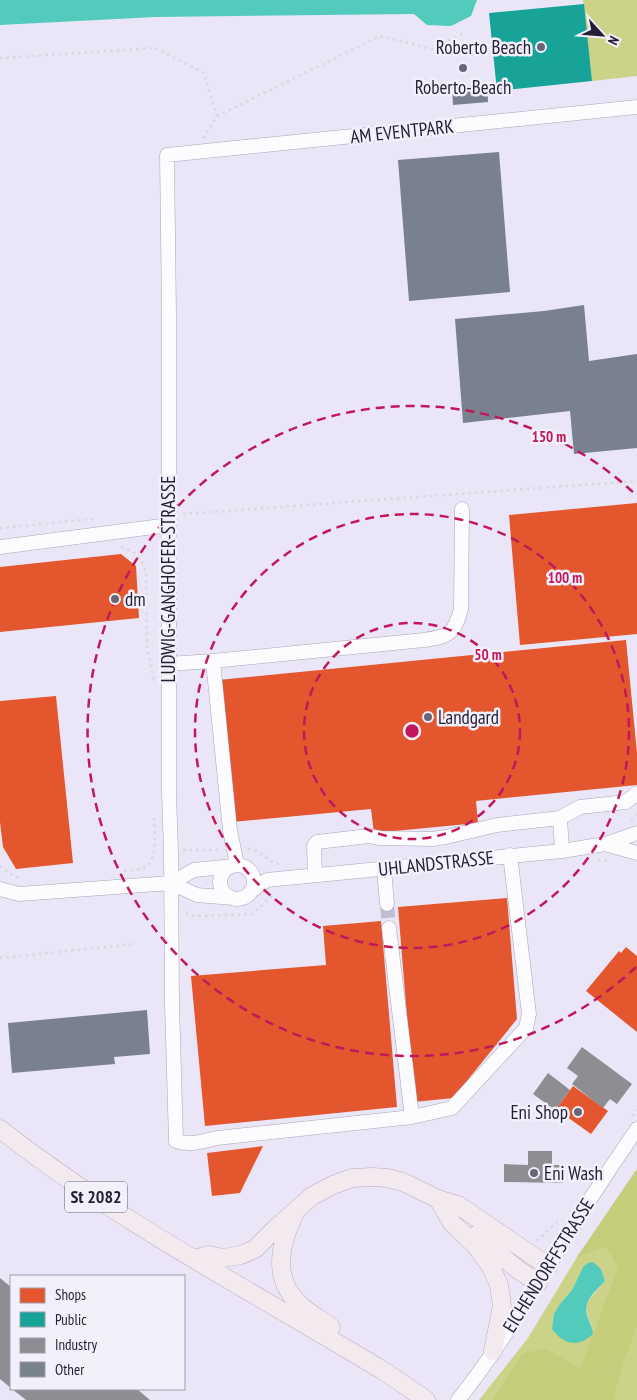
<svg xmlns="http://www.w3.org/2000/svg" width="637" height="1400" viewBox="0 0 637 1400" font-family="'PT Sans Narrow',sans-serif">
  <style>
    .green { fill: #ccd388; fill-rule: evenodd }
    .forest { fill: #c6cd7a }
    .water { fill: #52cbbc }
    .shops { fill: #e4572e }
    .public { fill: #17a398 }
    .industry { fill: #8d8d92 }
    .building { fill: #79818e }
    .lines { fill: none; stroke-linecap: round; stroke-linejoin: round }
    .minor-tunnel { stroke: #c2bed0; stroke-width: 14; stroke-dasharray: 14 7; stroke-linecap: butt }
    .minor-casing { stroke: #a8a5b5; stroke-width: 15 }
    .major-casing { stroke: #bcacba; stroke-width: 19 }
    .path { stroke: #d9d8dd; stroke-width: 2.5; stroke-dasharray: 2.5 4; stroke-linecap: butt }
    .minor { stroke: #fcfbfe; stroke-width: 14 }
    .major { stroke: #f3eaf0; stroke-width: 18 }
    .ring { fill: none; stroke: #c2185b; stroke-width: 2.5; stroke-dasharray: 9 6 }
    .poi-dot { fill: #696577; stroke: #f2f0fa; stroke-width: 2 }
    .labels { text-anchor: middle; stroke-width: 5; stroke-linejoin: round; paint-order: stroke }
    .shield { fill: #f2f0fa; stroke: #625e6e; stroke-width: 1 }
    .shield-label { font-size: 18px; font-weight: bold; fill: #241f32 }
    .poi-label { font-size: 19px; fill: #241f32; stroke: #f2f0fa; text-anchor: start }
    .street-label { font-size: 19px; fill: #241f32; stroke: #f2f0fa }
    .centre { fill: #c2185b; stroke: #f2f0fa; stroke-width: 2.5 }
    .ring-label { font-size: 15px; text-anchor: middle; font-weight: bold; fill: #c2185b; stroke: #f2f0fa; stroke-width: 5; stroke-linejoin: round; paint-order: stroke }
  </style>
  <rect width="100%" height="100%" fill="#eae6f8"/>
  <path class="green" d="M583,0h54v76l-45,5z
    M637,1169v231h-158l49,-62 49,-81zM583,1267l18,2 4,12c-13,16 -26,22 -13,44l-32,-21 12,-14z"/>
  <path class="forest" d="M637,1169v157l-13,35 -11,39h-120l29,-46 22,-6 37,20 37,-101 -13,-20 -28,10z"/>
  <path class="water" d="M0,0h477l-6,16 -20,10 -24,-1 -13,-11 -259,3 -155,8z
    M593,1262l8,7 4,12c-9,10 -22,19 -18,34 2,7 5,11 6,19 -15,14 -29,11 -41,-5l2,-15 6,-10 12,-14 11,-23 5,-4z"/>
  <path class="shops" d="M637,503v131l-117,11 -11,-130z
    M121,554l15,12 3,52 -139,14v-65z
    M626,640l11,113v32l-161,16 2,22 -104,10 -3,-24 -139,13 -14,-142z
    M56,696l17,167 -57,6 -13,-22 -3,-25v-121z
    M507,898l10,121 -64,79 -39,4 -16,-195z
    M381,921l16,186 -192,19 -14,-150 135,-11 -3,-39z
    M626,947l11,9v76l-51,-41 33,-40 2,2z
    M573,1086l35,25 -17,23 -35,-25z
    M263,1146l-23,47 -28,3 -5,-43z"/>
  <path class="public" d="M584,4l8,77 -95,10 -8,-78z"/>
  <path class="industry" d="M582,1047l50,37 -15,20 -7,-5 -7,9 -31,-24 6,-8 -11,-8z
    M548,1073l22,17 -15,20 -22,-16z
    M528,1151h24v14h11v18l-59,-1v-18l24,1z
    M0,1278l11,9v101l-11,-9z
    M12,1389h125l13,11h-124z"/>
  <path class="building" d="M487,84l1,18 -35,3 -1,-18z
    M499,152l11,140 -101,9 -11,-141z
    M584,305l5,56 48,-7v94l-63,6 -4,-43 -107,12 -8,-104 89,-8z
    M147,1010l3,44 -36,3 1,7 -103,9 -4,-50z"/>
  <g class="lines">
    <path class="minor-tunnel" d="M387,904l2,24"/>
    <defs>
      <path id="minor" d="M0,547l169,-22
        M213,661l17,169 7,35
        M168,664l45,-3 211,-21c25,-4 30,-5 37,-31l1,-100
        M560,818l20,-11 46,-5 11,-9
        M605,844l32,9
        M510,855l19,159 -3,14 -74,80 -40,9 -195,21c-13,3 -28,8 -41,3l-4,-137 -1,-153 -2,-58v-479l-2,-159 470,-48
        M220 882a17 17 0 1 1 34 0a17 17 0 1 1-34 0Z
        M384,868l3,36
        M315,875l-1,-29 3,-4 52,-6 11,2 52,1 14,-2 51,-12 63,-7 2,33
        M171,883l26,12 36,3
        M0,889l19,5 152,-11 23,-13 39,-4
        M251,891l16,-11 295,-29 43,-7 32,-11
        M389,928l23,189
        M458,1400c38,-47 69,-101 102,-152 24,-40 50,-80 77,-119"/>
      <path id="major" d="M0,1129c120,94 257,165 387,244l39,27
        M438,1199l14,24 24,23 15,21 8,18 3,21 -9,45
        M294,1215c-16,34 -22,68 11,94 8,7 18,12 26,18
        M476,1235l41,34 21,14
        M195,1259l14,-4 14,3 18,-3 14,-6 21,-21 36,-32 21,-11 19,-7 20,-1 16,1 15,4 35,17 20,6 90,61"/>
    </defs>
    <use href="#minor" class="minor-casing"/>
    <use href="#major" class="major-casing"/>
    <path class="path" d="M0,58l155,-10 49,25 13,43
      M203,138l14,-22 163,-80 52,13 33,-17
      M183,514l454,-33
      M0,528l93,-9
      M121,547c14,4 22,12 25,26l1,73 7,34
      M631,820l6,-6
      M248,849c18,2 17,13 32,15
      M183,850h37
      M598,860l12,1
      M0,866l12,9 7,3
      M124,871c6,-1 14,0 20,-3 15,-5 10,-39 10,-52
      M186,913l9,3 57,-2 22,-20
      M0,958l135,-14
      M632,1116l5,-6
      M537,1241l21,-20"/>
    <use href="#minor" class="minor"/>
    <use href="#major" class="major"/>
  </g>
  <g class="ring">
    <circle cx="412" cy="731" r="108"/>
    <circle cx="412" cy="731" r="217"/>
    <path d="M636 967A325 325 0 1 1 636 495"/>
  </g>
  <g class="poi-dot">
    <circle cx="541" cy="47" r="5"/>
    <circle cx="463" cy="68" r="5"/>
    <circle cx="115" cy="599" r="5"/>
    <circle cx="428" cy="717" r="5"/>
    <circle cx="578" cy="1112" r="5"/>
    <circle cx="534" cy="1173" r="5"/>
  </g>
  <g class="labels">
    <rect class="shield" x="65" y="1181.5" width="62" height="31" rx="4"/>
    <g class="shield-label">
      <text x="96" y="1203">St 2082</text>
    </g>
    <g class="poi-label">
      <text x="531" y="54" text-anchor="end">Roberto Beach</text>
      <text x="463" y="94" text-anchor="middle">Roberto-Beach</text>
      <text x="125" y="606">dm</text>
      <text x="438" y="724">Landgard</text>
      <text x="568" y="1119" text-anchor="end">Eni Shop</text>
      <text x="544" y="1180">Eni Wash</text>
    </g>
    <g class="street-label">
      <text transform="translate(402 131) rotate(-6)" y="7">AM EVENTPARK</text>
      <text transform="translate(168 579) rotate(-90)" y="7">LUDWIG-GANGHOFER-STRASSE</text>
      <text transform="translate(436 863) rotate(-6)" y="7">UHLANDSTRASSE</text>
      <text transform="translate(548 1265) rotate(-58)" y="7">EICHENDORFFSTRASSE</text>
    </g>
  </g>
  <circle cx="412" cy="731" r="8" class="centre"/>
  <g class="ring-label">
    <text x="549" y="442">150 m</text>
    <text x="565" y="583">100 m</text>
    <text x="488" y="660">50 m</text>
  </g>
  <rect x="10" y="1275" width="175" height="115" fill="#f2f0fa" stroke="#a09caa"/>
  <rect x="20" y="1288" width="25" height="15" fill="#e4572e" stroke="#a09caa"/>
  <text x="55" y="1300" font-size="15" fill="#241f32">Shops</text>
  <rect x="20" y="1312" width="25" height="15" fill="#17a398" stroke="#a09caa"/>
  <text x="55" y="1325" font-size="15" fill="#241f32">Public</text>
  <rect x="20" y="1338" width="25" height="15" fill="#8d8d92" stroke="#a09caa"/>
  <text x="55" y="1350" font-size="15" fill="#241f32">Industry</text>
  <rect x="20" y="1362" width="25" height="15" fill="#79818e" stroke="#a09caa"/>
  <text x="55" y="1375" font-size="15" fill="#241f32">Other</text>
  <g transform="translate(602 35) rotate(116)" stroke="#f2f0fa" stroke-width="4" paint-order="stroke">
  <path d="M0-4L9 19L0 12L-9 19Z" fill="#241f32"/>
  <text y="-8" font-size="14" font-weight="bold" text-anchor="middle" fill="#241f32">N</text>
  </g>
</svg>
